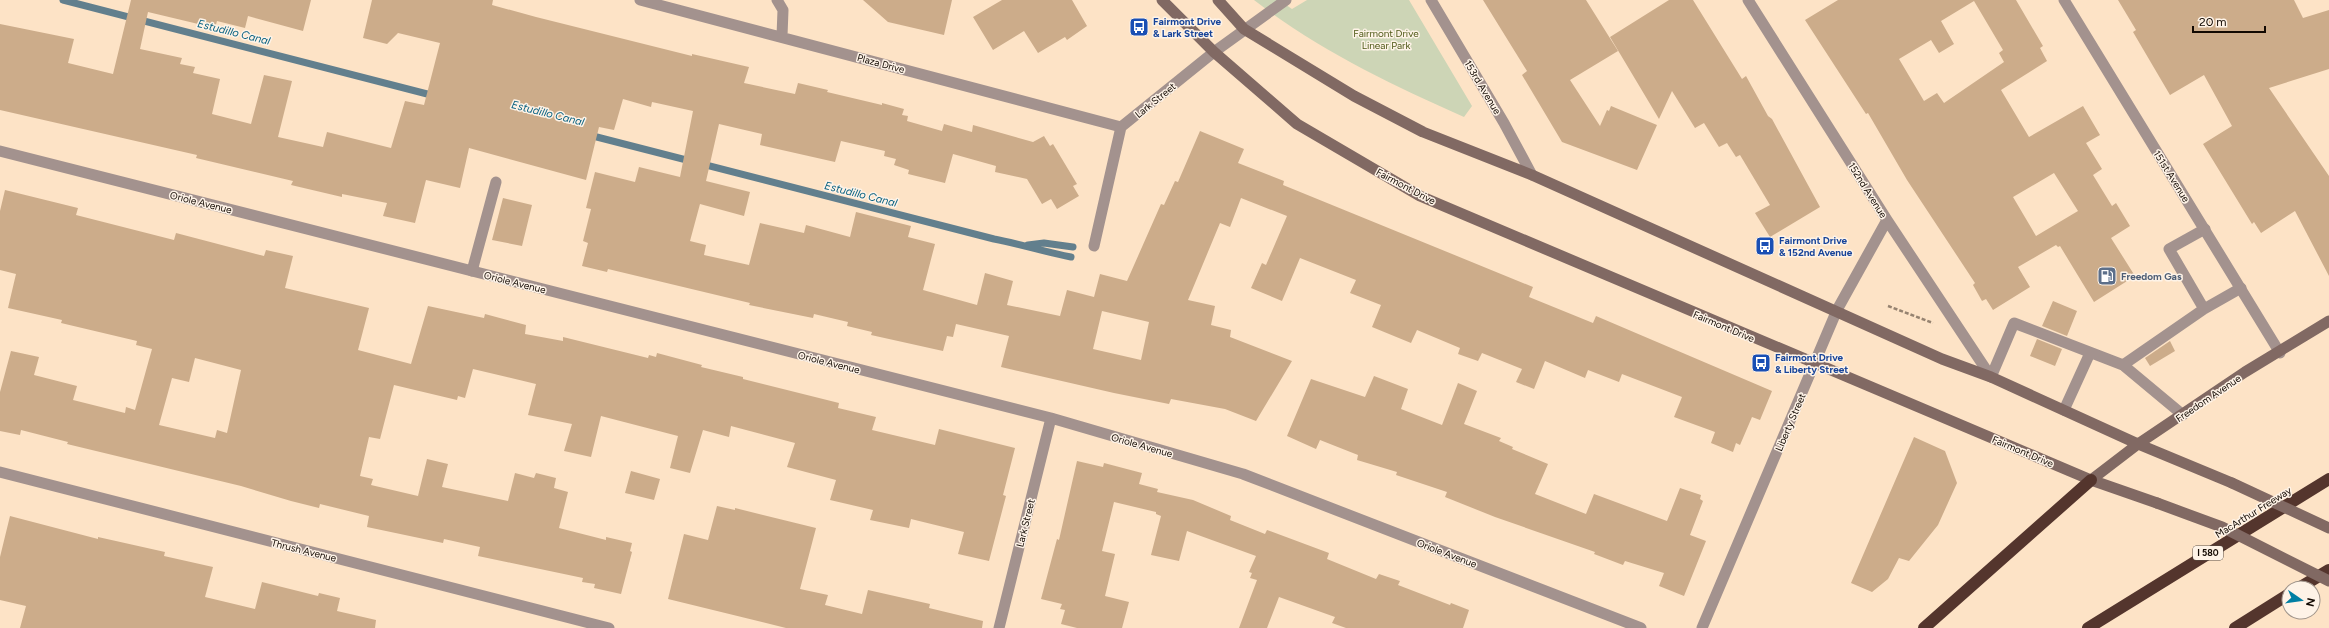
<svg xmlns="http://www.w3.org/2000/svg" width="2329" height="628" viewBox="0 0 2329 628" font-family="Figtree,sans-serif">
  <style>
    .green { fill: #cdd5b6 }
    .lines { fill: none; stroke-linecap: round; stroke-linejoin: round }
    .stream { stroke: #627f8d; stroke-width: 7 }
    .building { fill: #ccac8a; fill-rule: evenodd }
    .path { stroke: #968370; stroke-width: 2.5; stroke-dasharray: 4 2; stroke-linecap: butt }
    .service { stroke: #a3928e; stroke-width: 11 }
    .minor { stroke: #a3928e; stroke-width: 11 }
    .tertiary { stroke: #a3928e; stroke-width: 11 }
    .secondary { stroke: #816963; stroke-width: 11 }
    .motorway { stroke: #54352d; stroke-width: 12 }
    .secondary-bridge { stroke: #816963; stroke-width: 11 }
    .labels { text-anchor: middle; stroke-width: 3; stroke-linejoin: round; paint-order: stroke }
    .shield { fill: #fef3e7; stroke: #594f47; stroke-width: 1 }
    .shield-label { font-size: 9px; font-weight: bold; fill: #120902 }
    .transit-label { font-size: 10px; font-weight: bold; fill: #164399; stroke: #fef3e7; text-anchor: start }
    .park-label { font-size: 10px; fill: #4e5917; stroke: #fef3e7 }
    .street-label { font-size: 10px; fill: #120902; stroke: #fef3e7 }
    .service-label { font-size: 10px; font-weight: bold; fill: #4e5e75; stroke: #fef3e7; text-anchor: start }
    .water-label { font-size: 11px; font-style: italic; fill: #066080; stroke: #fef3e7 }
  </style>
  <rect width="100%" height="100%" fill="#fde3c6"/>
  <path class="green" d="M1254,0h25l13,9 15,-9h102l63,106 -8,11c-74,-33 -146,-67 -210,-117z"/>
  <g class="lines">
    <path class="stream" d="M63,0l372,96
      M589,135l405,104c27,5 51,13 77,18
      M1028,245l16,-2 29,4"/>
  </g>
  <path class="building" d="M131,0h180l-8,31 -55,-15 -3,12 -28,-7 -2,7 -67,-16 -8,37 42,9 -2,6 15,3 -2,6 27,6 -8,35 39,10 13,-49 28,6 -14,56 45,10 4,-15 64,16 14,-47 19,4 16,-62 -42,-10 -11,11 -24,-6 9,-38h121l-1,5 44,12 156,39v-2l57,13 -5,16 51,11 3,-11 30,7 -1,2 55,13v-2l22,6 -2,6 6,1 -1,5 35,10 2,-7 28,8 1,-7 60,17 11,-6 6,10 3,-2 24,40 -4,2 6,10 -22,13 -6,-10 -9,5 -15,-25 -32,-7 1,-6 -43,-12 -8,29 -37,-9 1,-4 -15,-5 2,-6 -12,-3 1,-5 -44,-10 -6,21 -75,-17 2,-11 -43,-10 -13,57 44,11 -6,24 -44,-12 -10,37 16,4 -2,10 45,10 11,-42 44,10 2,-8 44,12 6,-25 55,14 -3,11 27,7 -12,46 54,15 8,-32 28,8 -6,24 53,11 7,-26 27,7 6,-23 27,7 34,-77 3,1 11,-24 3,1 22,-51 44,18 -6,14 46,18 -1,4 250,102 -4,10 64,26 3,-7 176,75 -12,29 -8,-3 -12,28 -4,-2 -3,9 -22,-9 4,-11 -41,-15 8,-20 -60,-23 -3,8 -31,-12 -3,8 -40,-17 -11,28 -18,-7 6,-13 -40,-16 -4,8 -20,-7 2,-6 -43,-18 -6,13 -39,-16 9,-22 -31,-12 6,-13 -56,-22 -18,43 -31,-13 11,-25 4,2 21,-49 -46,-18 -11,29 -10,-4 -32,77 27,6 -4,19 20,5 -1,7 62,24 -36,60 -31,-12 -54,-10 -2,5 -55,-11 -113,-26 8,-31 -53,-12 -3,13 -6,-1 -4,15 -72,-16 1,-3 -25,-6 1,-4 -34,-8 -1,4 -64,-13 1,-2 -142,-34 -1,3 -25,-6 6,-23 -5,-2 8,-32 -5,-1 9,-36 40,10 4,-15 41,10 13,-66 -41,-9 -1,5 -28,-8 -9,31 -15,-3 -13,53 -117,-32 -9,40 -34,-8 -11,43 -32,-7 4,-13 -45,-9v3l-51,-12 2,-4 -97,-23 1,-3 -197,-45v-86l74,15 -6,24 45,11zM1102,311l47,11 -8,38 -48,-11z
    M863,0h89l-8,35 -56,-13z
    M1002,0h70l15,26 -20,14 -2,-3 -27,16 -14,-22 -31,19 -20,-33z
    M1483,0h103l32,51 -48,29 30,46 7,-16 2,1 2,-5 46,19 -20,45 -75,-28 -40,-67 5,-4z
    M1669,0h24l49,79 4,-3 22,40 4,3 48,88 -50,30 -15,-24 15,-8 -30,-50 -4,2 -9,-14 -8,4 -15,-24 -9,5 -23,-37 -13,28 -49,-82z
    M1838,0h178l27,46 -3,2 7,13 -46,29 28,47 54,-31 17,29 -14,8 16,26 -9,6 19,31 4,-3 14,23 -19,12 24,38 -41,26 -34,-56 -2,1 -2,-2 -38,22 12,20 -37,23 -7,-11 -4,2 -9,-16 2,-2 -68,-103 -39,-67 -2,1 -61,-94zM1974,1l29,49 -4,3 5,9 -60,41 -7,-10 -13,8 -25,-42 32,-19 8,13 15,-9 -13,-23zM2054,173l24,38 -42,25 -23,-39z
    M2118,0h176l9,18 26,-8v59l-60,19 60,88v100l-34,-65 -34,22 -7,-11 -2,2 -49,-80 29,-18 -28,-51 -34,20 -37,-63 3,-2z
    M5,190l73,18 -2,7 98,25 2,-7 88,23 2,-6 27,6 -8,32 84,20 -11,42 53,14 17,-58 56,12 1,-4 41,11 -1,9 38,7v-4l85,21 1,-3 7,2 1,-4 45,12 -1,2 42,10v2l96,24 -1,5 38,9 -4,13 63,15 4,-16 76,19 -12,47 3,1 -17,65 -31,-7 6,-22 -53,-13 -2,9 -39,-8 3,-10 -43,-10 6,-20 -49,-13 8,-24 -64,-17 -2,11 -26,-7 -13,43 -20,-5 8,-32 -77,-20 -10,41 -27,-6 8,-27 -44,-9 8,-31 -63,-15 -8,29 -7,-2 -1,4 -63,-15 -14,54 -11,-2 -9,39 13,3 -2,6 47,11 9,-37 21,5 -6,23 66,14 7,-28 19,5 2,-5 20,5 -2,10 14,4 -9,36 47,12v-3l26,6 -2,8 2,1 -11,42 -27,-6 1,-4 -13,-2 1,-4 -105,-22 2,-9 -36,-8 -1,4 -76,-16 2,-11 -49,-12 -1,4 -28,-7 -50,-15 -174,-42 1,-2 -47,-12 -1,5 -20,-4v-39l11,-41 28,6 -5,18 43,11 -4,14 52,13 1,-6 9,3 17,-61 -16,-4 1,-4 -76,-18 1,-3 -54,-12 8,-34 -16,-4v-59zM195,358l46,12 -14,63 -10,-3 -2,8 -56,-13 13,-47 17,4z
    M503,198l29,7 -10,41 -30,-6z
    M2053,301l24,10 -10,25 -25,-10z
    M2037,339l25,10 -7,17 -25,-10z
    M2170,341l5,10 -25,15 -5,-8z
    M1374,376l34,13 -7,20 41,16 16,-42 19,8 -13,33 37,14 -2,3 14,6 -1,2 36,15 -13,30 51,20 8,-20 73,27 13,-33 21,7 -1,4 3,2 -13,34 16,6 -22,55 -25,-10 5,-13 -39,-12 -2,4 -29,-11 1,-2 -100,-35 -50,-20 2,-5 -51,-17 1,-3 -40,-12 1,-5 -38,-15 -4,9 -29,-13 24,-57 54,18z
    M1914,437l31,14 12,32 -19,42 -29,36 -10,-3 -11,21 -16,13 -21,-9z
    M1077,461l26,6 1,-4 38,10 -3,11 19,5 -1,3 36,8 38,16 -1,4 35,14 2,-4 62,23 -2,6 49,20 3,-5 21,7 -2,4 52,20 1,-2 18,7 -6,18h-117l-14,-5 3,-6 -56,-20 -12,31h-28l18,-48 -7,-2 2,-5 -3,-1 7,-16 -69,-25 -8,30 -28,-6 10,-39 -5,-2v-2l-42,-10 -12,49 13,3 -10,42 24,6 -7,26h-45l-16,-4 4,-14 -5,-1 2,-5 -21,-5 16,-60 2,1z
    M631,471l29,8 -6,21 -29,-7z
    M717,506l18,4v-2l81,20 -16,61 28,6 -3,10 37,9 6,-24 62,14 -1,4 54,13 -1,7h-196l-118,-29 16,-65 24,6z
    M10,516l88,23v-2l67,15 -1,4 49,11 -8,30 50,12 7,-27 56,14 1,-3 21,5 -3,13 39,9 -1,8h-355l6,-22 -26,-6v-43z"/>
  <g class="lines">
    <path class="path" d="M1888,306l45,17"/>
    <path class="service" d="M472,271l24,-89
      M2204,309l-35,-60 36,-20
      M2123,365l60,50
      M1991,377l23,-54 109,42 81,-56 37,-21
      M2064,410l26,-57"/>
    <path class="minor" d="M640,0l481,127
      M777,0l6,10 -1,26
      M1431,0l73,123 28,52
      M1748,0l139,220 104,157
      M2064,0l216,353
      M0,151l1051,267 192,56 398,154
      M1094,246l27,-119 93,-75 72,-52
      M1837,310l50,-90
      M0,472l609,156
      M999,628l52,-210"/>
    <path class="tertiary" d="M1702,628l135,-318"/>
    <path class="secondary" d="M1162,0l52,52 83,72 123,72 671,284 66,23
      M1218,0l26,29 110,67 69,36 109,43 410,184 49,18 147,67 94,39
      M2091,480l47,-36 107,-72 84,-51"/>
    <path class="motorway" d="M2299,588l30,-18
      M1924,628l167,-148
      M2088,628l241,-149
      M2235,628l54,-34"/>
    <path class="secondary-bridge" d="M2232,483l97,45
      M2157,503l65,24 107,54"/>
  </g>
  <defs>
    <symbol id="bus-square" viewBox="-11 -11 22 22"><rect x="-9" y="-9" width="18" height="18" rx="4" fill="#1a4fb4" stroke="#fef3e7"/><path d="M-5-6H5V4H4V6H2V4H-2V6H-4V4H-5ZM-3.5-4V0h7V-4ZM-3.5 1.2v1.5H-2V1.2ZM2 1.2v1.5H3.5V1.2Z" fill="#fff"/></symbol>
    <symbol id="fuel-square" viewBox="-11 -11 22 22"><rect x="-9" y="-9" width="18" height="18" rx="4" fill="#5c6f8a" stroke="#fef3e7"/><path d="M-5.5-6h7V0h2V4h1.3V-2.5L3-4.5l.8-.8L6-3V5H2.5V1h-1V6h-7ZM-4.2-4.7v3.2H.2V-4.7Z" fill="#fff"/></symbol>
  </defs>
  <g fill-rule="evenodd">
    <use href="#bus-square" x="1128" y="16" width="22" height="22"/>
    <use href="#bus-square" x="1754" y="235" width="22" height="22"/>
    <use href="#fuel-square" x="2096" y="265" width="22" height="22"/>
    <use href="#bus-square" x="1750" y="352" width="22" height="22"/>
  </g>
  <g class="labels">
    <rect class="shield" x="2193" y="546" width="30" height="14" rx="3"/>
    <g class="shield-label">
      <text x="2208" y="556">I 580</text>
    </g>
    <g class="transit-label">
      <text x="1153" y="25">Fairmont Drive<tspan x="1153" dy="12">&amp; Lark Street</tspan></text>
      <text x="1779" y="244">Fairmont Drive<tspan x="1779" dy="12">&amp; 152nd Avenue</tspan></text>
      <text x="1775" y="361">Fairmont Drive<tspan x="1775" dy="12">&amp; Liberty Street</tspan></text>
    </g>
    <g class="park-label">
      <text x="1386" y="37">Fairmont Drive<tspan x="1386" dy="12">Linear Park</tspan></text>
    </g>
    <g class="street-label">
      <text transform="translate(881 63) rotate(15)" y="4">Plaza Drive</text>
      <text transform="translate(1483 87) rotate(59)" y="4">153rd Avenue</text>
      <text transform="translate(1155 100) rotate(-39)" y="4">Lark Street</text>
      <text transform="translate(2172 176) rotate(58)" y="4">151st Avenue</text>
      <text transform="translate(1406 186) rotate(28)" y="4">Fairmont Drive</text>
      <text transform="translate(1868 190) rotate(58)" y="4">152nd Avenue</text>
      <text transform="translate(201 202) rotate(14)" y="4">Oriole Avenue</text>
      <text transform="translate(515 282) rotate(14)" y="4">Oriole Avenue</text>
      <text transform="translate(1724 326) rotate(23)" y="4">Fairmont Drive</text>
      <text transform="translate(829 362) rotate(14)" y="4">Oriole Avenue</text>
      <text transform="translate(2208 398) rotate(-34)" y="4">Freedom Avenue</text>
      <text transform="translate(1790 422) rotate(-67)" y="4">Liberty Street</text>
      <text transform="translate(1142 445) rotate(16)" y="4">Oriole Avenue</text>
      <text transform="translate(2023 451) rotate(23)" y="4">Fairmont Drive</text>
      <text transform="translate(2253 512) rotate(-32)" y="4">MacArthur Freeway</text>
      <text transform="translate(1025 523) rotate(-76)" y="4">Lark Street</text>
      <text transform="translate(304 550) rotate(14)" y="4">Thrush Avenue</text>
      <text transform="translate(1447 553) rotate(21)" y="4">Oriole Avenue</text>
    </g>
    <g class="service-label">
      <text x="2121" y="280">Freedom Gas</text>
    </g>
    <g class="water-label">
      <text transform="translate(234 32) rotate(14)" y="4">Estudillo Canal</text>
      <text transform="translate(548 113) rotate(14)" y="4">Estudillo Canal</text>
      <text transform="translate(861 194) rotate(14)" y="4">Estudillo Canal</text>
    </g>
  </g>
  <g transform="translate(2301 600) rotate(103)"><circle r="19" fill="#fef3e7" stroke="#a0958b"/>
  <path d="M0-3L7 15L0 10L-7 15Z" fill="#007fa4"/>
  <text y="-6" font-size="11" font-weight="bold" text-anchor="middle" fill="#120902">N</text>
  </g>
  <path d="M2193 26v6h72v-6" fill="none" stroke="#120902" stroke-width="2"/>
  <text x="2199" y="26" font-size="12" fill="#120902" stroke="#fef3e7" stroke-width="3" paint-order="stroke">20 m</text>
</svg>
